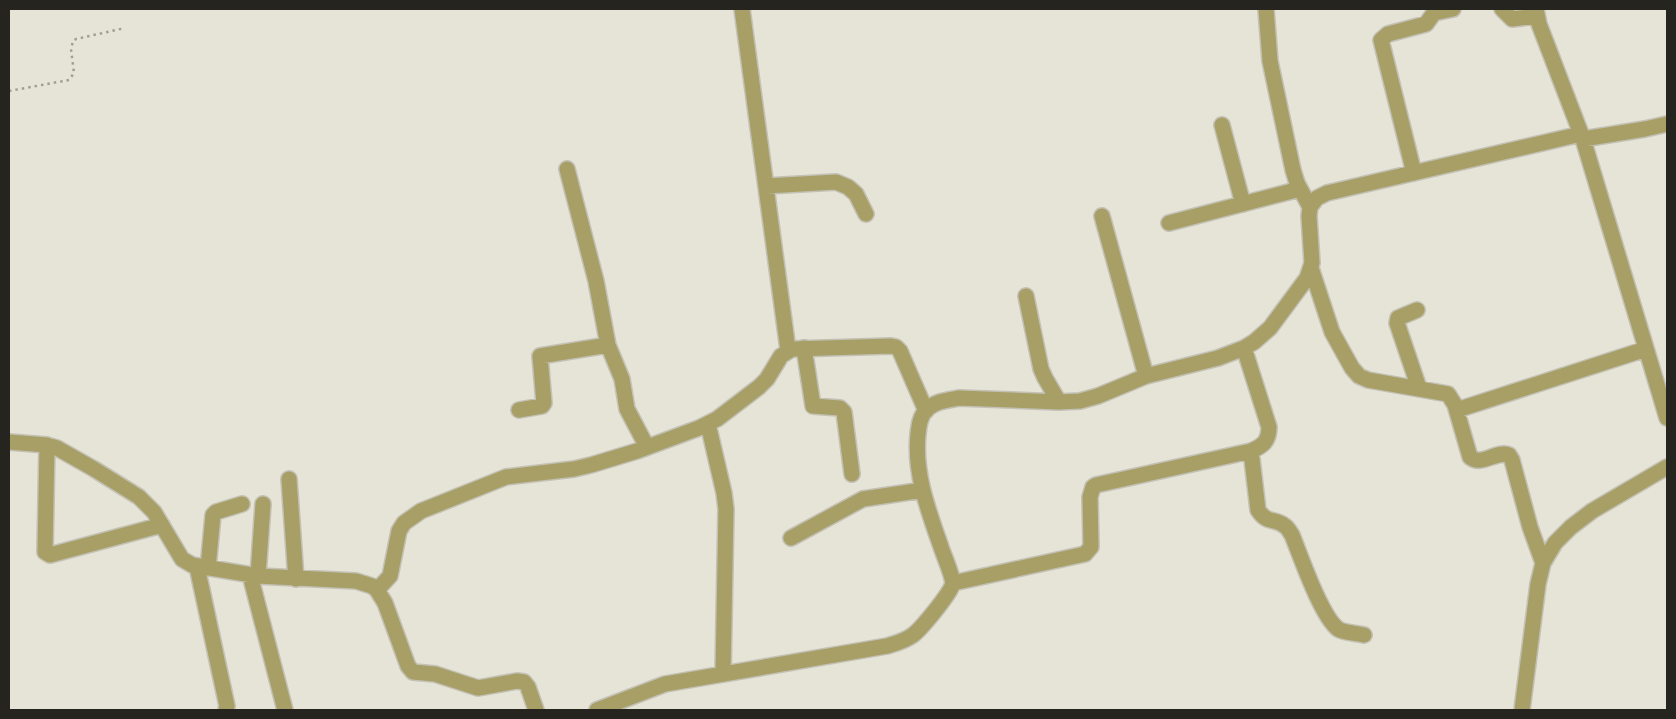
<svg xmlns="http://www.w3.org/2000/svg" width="1676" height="719" viewBox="0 0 1676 719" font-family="'Sofia Sans Condensed',sans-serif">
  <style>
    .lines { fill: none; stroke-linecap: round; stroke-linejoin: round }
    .minor-casing { stroke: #c3c1b5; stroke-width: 18 }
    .path { stroke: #a09f94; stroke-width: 2.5; stroke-dasharray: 2.5 4; stroke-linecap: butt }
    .minor { stroke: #a79f65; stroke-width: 15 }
  </style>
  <rect width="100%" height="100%" fill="#e6e4d6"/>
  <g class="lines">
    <defs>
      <path id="minor" d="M742,9l46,341
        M1266,9l4,52 23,109 4,13 13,24
        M1502,9l10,10 25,-3
        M1536,9l3,15 44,115 84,279
        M1222,125l21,79
        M1583,139l62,-10 22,-5
        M567,169l29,112 12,64 14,34 5,30 20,38
        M1414,173l-33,-133 7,-6 38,-10 8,-11 19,-4
        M766,186l70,-4 12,5 8,7 10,20
        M1102,216l44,160
        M1169,223l131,-34
        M1311,268l21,64 20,36 7,8 9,4 80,14 7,11 15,52c12,10 26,-7 39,-2l3,5 18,67 13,36
        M1026,296l15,73 4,9 14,24
        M1417,310l-19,8 -1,5 22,65
        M804,348l9,58 27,2 4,4 8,62
        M519,410l23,-4 2,-3 -4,-47 68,-11
        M1457,410l189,-61
        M708,424l16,69 2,16 -3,165
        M9,442l38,3 10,3 37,21 45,28 15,15 28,47 10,6 66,11 98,5 16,5 5,4 8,13 23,63 5,6 22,2 43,14 39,-7 7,1 4,5 8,23
        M47,445l-2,107 5,3 112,-30
        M1251,451l7,59c10,15 16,7 27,16 3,2 5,6 7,9 9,22 29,81 46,94 6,4 19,4 26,6
        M289,479l7,100
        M791,538l72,-39 60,-9
        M197,567l30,139 -1,4
        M208,568l5,-53 3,-3 26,-8
        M250,575l35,135
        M258,576l5,-72
        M953,583l132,-29 6,-7 -1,-50 3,-10 3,-2 155,-34c12,-5 18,-10 18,-24l-25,-79
        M377,590l13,-14 9,-45 5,-8 17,-12 85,-34 68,-8 17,-4 46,-14 62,-23 18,-9 42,-32 8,-8 14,-23 11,-7 99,-3 5,1 4,4 26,60
        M597,710l68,-26 222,-38c10,-3 18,-5 26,-11 8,-6 38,-42 40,-52 -2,-12 -8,-24 -12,-36 -13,-37 -27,-74 -23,-113 1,-9 2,-18 9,-25 9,-8 21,-9 32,-11l100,4 21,-1 18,-5 48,-20 72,-18 26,-10 10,-6 16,-14 37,-50 5,-15 -3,-47 1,-9 7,-9 10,-5 254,-59
        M1522,710l16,-126 5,-21 12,-20 16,-16 21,-16 75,-44"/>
    </defs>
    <use href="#minor" class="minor-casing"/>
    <path class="path" d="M9,91l60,-11 5,-7 -3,-24 2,-8 3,-2 49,-11"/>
    <use href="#minor" class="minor"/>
  </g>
  <rect width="1676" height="719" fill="none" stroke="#25241f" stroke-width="20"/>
</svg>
